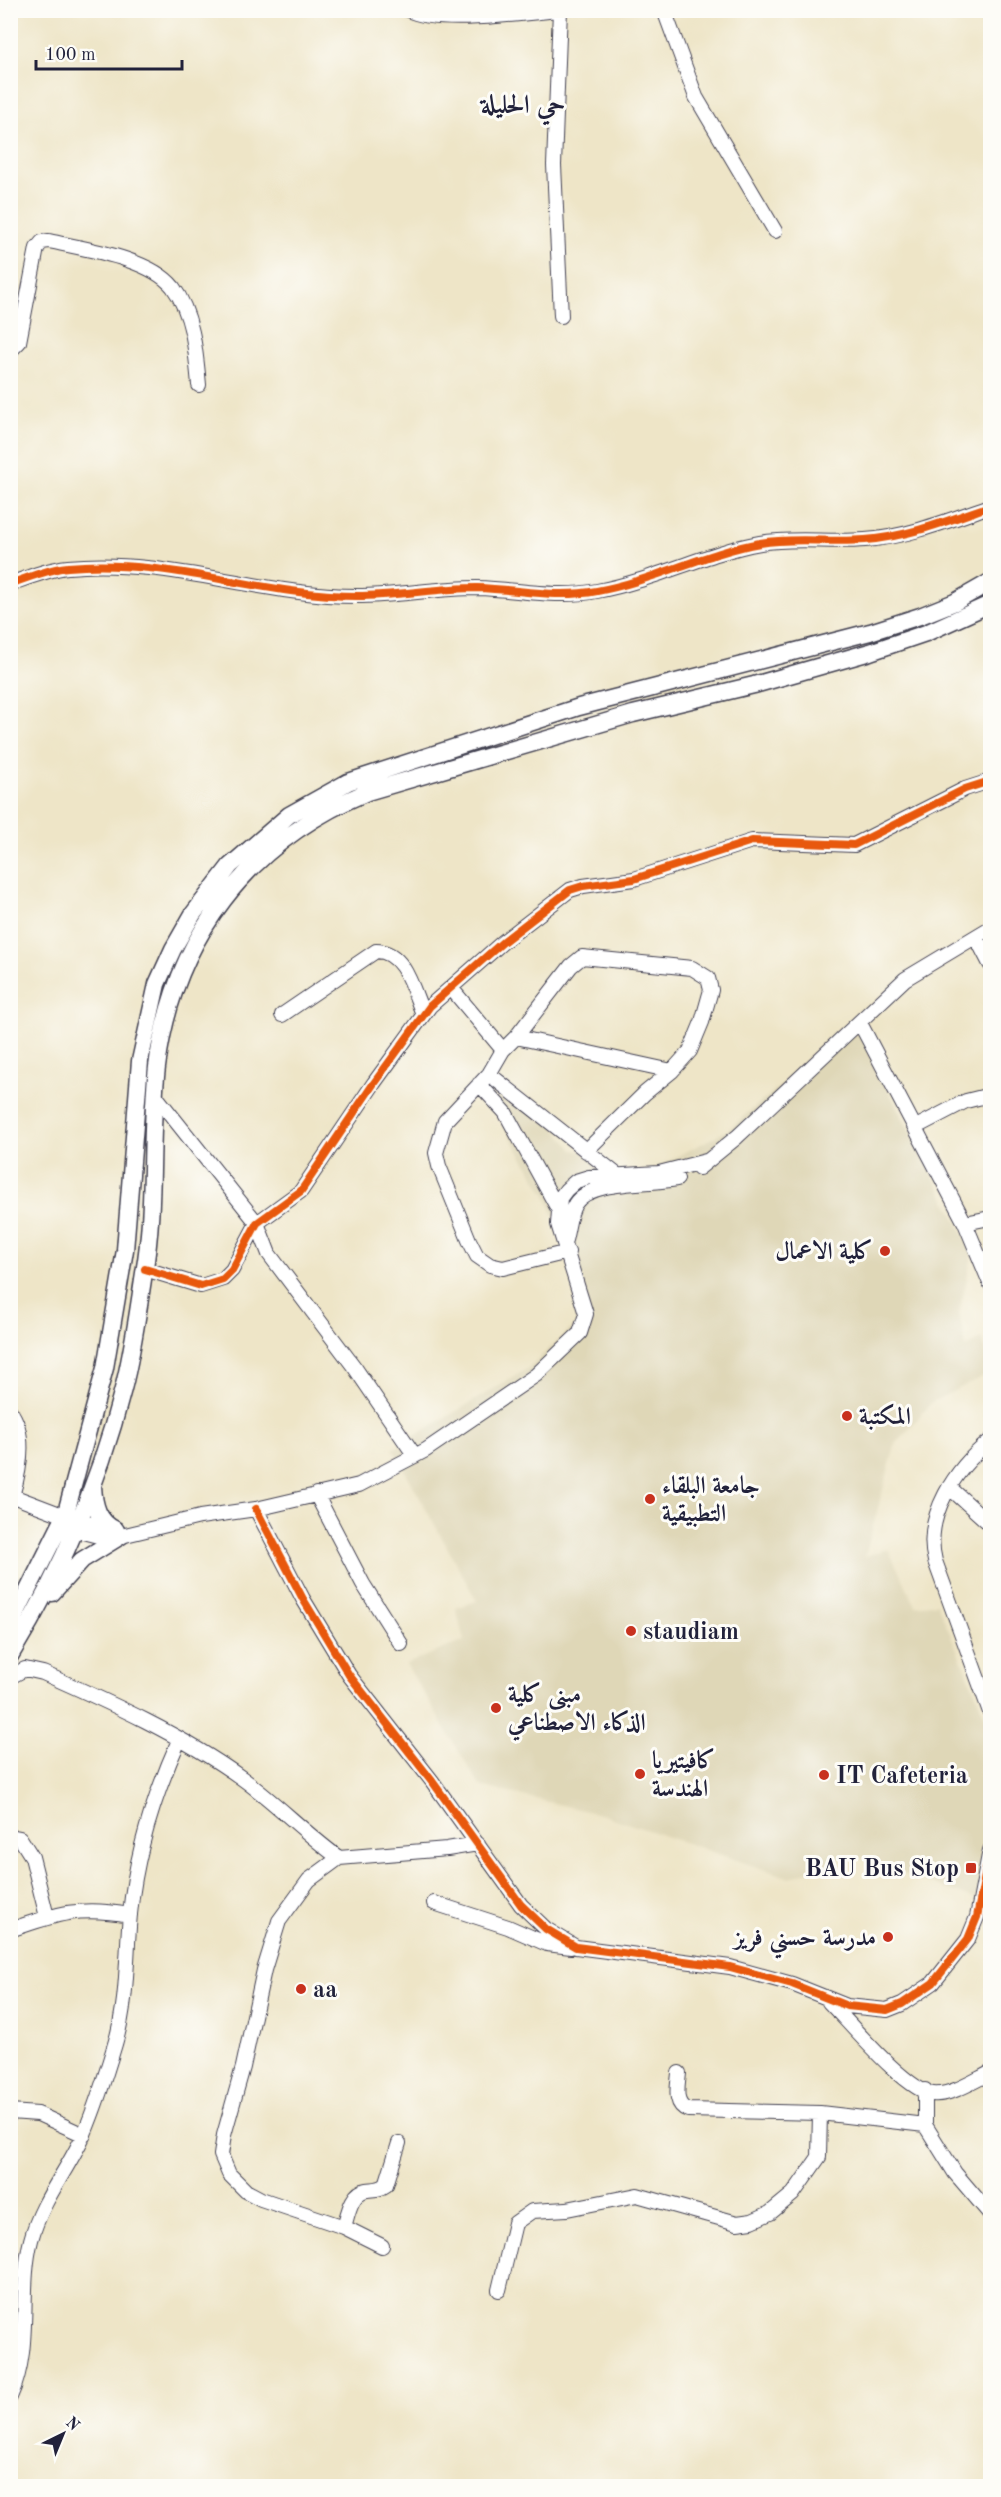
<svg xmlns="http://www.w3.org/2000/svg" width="1001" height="2497" viewBox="0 0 1001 2497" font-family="'Old Standard TT',Amiri,serif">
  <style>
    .built { fill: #dfd7b7 }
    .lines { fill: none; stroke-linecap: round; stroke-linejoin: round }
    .minor-casing { stroke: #413f50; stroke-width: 16 }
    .major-casing { stroke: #413f50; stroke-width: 19 }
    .minor { stroke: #fff; stroke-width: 14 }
    .major { stroke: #fff; stroke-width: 16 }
    .cycleway-casing { stroke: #fdfcf7; stroke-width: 11 }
    .cycleway { stroke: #e8590c; stroke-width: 8 }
    .poi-dot { fill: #c8321e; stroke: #fdfcf7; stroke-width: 2 }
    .labels { text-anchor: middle; stroke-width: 6; stroke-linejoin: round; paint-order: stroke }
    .poi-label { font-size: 24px; font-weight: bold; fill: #22223b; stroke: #fdfcf7; text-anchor: start }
    .neighbourhood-label { font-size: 26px; font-weight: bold; fill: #22223b; stroke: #fdfcf7 }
  </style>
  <rect width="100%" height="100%" fill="#fdfcf7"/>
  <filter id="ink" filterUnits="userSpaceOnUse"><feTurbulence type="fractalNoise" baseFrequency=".0167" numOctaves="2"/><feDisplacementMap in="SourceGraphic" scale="12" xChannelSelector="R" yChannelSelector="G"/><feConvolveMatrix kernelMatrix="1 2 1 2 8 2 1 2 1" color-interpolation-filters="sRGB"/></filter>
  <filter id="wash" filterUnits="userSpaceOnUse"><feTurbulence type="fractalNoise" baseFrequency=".008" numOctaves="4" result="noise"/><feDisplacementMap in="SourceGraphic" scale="24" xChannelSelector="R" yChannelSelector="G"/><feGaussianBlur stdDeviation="1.35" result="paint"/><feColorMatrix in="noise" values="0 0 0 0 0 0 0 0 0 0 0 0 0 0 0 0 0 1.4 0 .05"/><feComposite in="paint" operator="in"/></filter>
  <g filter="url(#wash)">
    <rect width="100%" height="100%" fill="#eee5c7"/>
    <path class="built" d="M854,1025l119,227 -14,61 7,35 16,-10 8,28v7l-58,29 -37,43 -30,111 23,-7 28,57 21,-3 53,124v123l-10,51 -129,-46 -61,23 -190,-64 -120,-28 -74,-122 58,-23 -8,-33 21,-7 -84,-152 134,-80 48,-44 11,-19 -7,-43 -10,-4 -23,-64 -36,-59 -25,-54 26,8 44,37 18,23 13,2 28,20 35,-1 77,-40z"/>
  </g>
  <g filter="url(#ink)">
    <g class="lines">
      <defs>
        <path id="minor" d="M408,10c31,16 115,3 151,0
          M560,10l-6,155 7,151
          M664,10l32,87 79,134
          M10,351l9,-9 18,-94 5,-6 7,-1c35,8 101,17 124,46 20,27 23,66 26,98
          M10,584c19,-7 39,-15 58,-17 98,-10 192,29 289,29 40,0 80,-8 120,-8 41,1 78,11 120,3 56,-10 107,-38 163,-48 35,-6 70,0 105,-3 43,-3 85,-20 125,-34
          M976,937l14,27
          M451,988l52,62 -14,24 -44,47 -9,32 3,13 30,74 8,16 13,9 13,3 65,-16
          M282,1015l94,-64c29,0 37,40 47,63
          M860,1023l105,200 25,60
          M516,1037l156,34
          M503,1050l13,-13 55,-71 11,-9 110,11 16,10 3,12 -9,32 -12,29 -18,20 -27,22 -59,58
          M489,1074l127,100
          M479,1084l26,28 53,97
          M155,1095l102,128 12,31 86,114 60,88
          M916,1127l50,-26 24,-6
          M699,1168l38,-31 168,-158 85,-51
          M965,1223l25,-5
          M565,1240c3,-11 4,-26 10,-36 16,-25 75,-19 102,-25
          M145,1269l56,17 22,-7 9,-9 25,-47 44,-32 73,-108 56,-77 74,-65 66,-51 13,-4 51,-7 118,-38 102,4 111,-56 25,-8
          M10,1411c17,23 10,59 2,85
          M990,1441c-34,27 -67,75 -55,120l55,151
          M949,1487l41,37
          M316,1494l47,90 38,60
          M10,1495l55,21 48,13
          M256,1509l47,90 46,76 83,106 89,124 25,24 30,18 154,20 62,17 55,22 40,4 15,-6 31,-21 35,-44 9,-22 13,-67
          M67,1528l35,9 19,-1 79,-19 56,-8 103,-24 67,-35 110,-75 44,-42 6,-19 -28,-90 2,-26 6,-8 10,-9 13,-4 70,-4 47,-12
          M10,1677l15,-8 18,4c68,30 139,62 200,106 33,24 62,54 96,79l108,-9 31,-5
          M10,1836l10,2 12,19 15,60
          M339,1858l-30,22 -30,41 -15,49 -21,97 -19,68 -3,20 8,19 17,17 15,8 83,28 38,19
          M434,1903l74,24 39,17 24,3
          M10,1930c48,-17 70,-24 120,-15
          M829,2002c21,21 77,89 104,92 18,2 42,-14 57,-21
          M679,2073c-1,13 -6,32 9,37l132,3
          M10,2112l28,2 46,21
          M925,2125l30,48 35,41
          M344,2227c4,-13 7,-35 23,-37 8,-1 12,0 19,-5l13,-42
          M499,2290l16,-67 17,-12 35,-2 70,-14 100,28 15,-2 18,-8 23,-19 26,-37 1,-44 105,12v-35
          M10,2397c23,-50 8,-106 21,-157 10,-39 37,-70 53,-106 12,-28 22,-60 31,-90 13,-43 11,-86 15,-130 6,-62 24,-118 49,-174"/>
        <path id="major" d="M93,1486c1,19 5,36 23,44
          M52,1593l30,-33 39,-24
          M10,1626l55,-110 40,-148 20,-118 15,-189 17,-77 16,-35 20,-35 37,-48 59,-51 59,-33 231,-75 291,-75 50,-16 35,-14 35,-20
          M10,1656c51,-83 89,-173 113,-267 10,-38 15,-78 21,-116 12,-68 5,-138 13,-206 16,-129 91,-225 210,-275l266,-78 121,-29 116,-33 56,-19 64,-29"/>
      </defs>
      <use href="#minor" class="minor-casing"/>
      <use href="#major" class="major-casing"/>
      <use href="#minor" class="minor"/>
      <use href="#major" class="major"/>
      <defs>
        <path id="cycleway" d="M10,584c19,-7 39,-15 58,-17 98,-10 192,29 289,29 40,0 80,-8 120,-8 41,1 78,11 120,3 56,-10 107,-38 163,-48 35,-6 70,0 105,-3 43,-3 85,-20 125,-34
          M145,1269l56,17 22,-7 9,-9 25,-47 44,-32 73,-108 56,-77 74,-65 66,-51 13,-4 51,-7 118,-38 102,4 111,-56 25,-8
          M256,1509l47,90 46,76 83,106 89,124 25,24 30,18 154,20 62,17 55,22 40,4 15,-6 31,-21 35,-44 9,-22 13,-67"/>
      </defs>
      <use href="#cycleway" class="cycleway-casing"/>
      <use href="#cycleway" class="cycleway"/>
    </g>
  </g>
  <g class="poi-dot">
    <circle cx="885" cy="1251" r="6"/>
    <circle cx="847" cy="1416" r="6"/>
    <circle cx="650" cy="1499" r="6"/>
    <circle cx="631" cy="1631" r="6"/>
    <circle cx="496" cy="1708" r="6"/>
    <circle cx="640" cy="1774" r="6"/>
    <circle cx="824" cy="1775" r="6"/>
    <rect x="965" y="1862" width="12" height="12" rx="3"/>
    <circle cx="888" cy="1937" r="6"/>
    <circle cx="301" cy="1989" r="6"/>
  </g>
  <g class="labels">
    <g class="poi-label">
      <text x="873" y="1259" text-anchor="end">كلية الاعمال</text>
      <text x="859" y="1424">المكتبة</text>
      <text x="662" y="1493">جامعة البلقاء<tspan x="662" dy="28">التطبيقية</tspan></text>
      <text x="643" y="1639">staudiam</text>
      <text x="508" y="1702">مبنى كلية<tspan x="508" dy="28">الذكاء الاصطناعي</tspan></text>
      <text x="652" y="1768">كافيتيريا<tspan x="652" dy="28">الهندسة</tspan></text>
      <text x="836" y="1783">IT Cafeteria</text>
      <text x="959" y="1876" text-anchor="end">BAU Bus Stop</text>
      <text x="876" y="1945" text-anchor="end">مدرسة حسني فريز</text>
      <text x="313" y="1997">aa</text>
    </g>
    <g class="neighbourhood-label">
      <text x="523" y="113">حي الحليلة</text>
    </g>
  </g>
  <rect width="1001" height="2497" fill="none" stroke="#fdfcf7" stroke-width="36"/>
  <g transform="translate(63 2434) rotate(43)" stroke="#fdfcf7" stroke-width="4.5" paint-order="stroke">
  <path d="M0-4.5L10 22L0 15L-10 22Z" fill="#22223b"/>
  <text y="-9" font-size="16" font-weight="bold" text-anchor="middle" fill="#22223b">N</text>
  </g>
  <path d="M36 60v9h146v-9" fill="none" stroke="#22223b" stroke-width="3"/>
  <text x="45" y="60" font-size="18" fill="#22223b" stroke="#fdfcf7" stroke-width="4.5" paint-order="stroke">100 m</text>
</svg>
